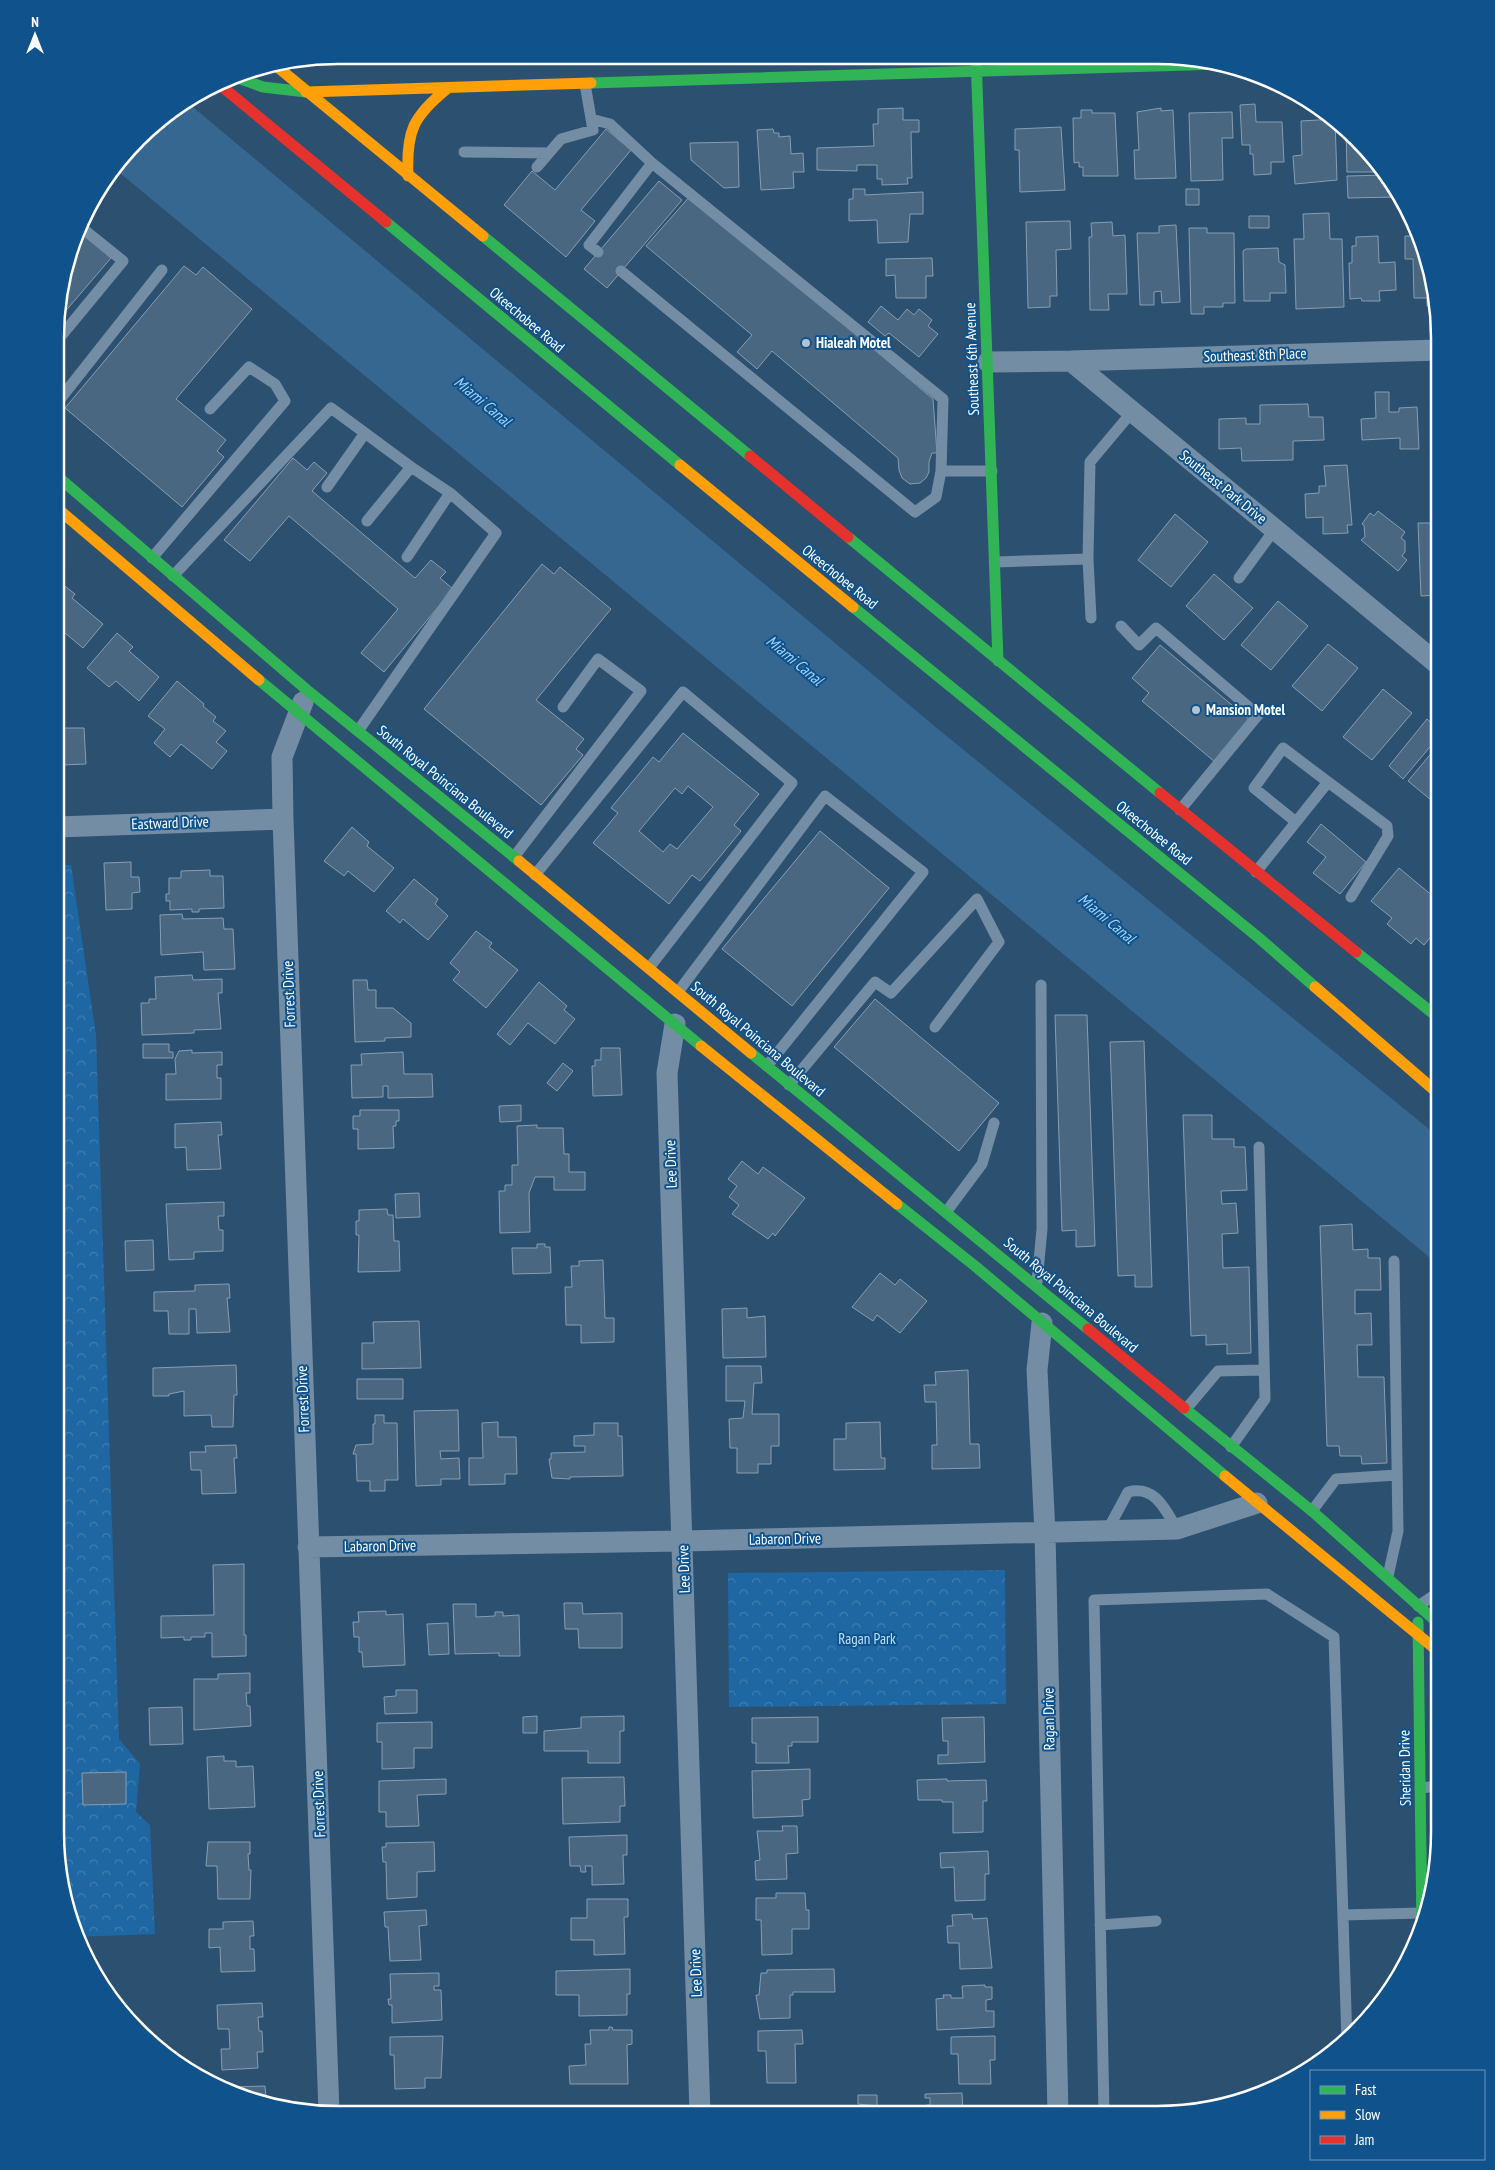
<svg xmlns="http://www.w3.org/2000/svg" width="1495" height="2170" viewBox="0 0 1495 2170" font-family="'PT Sans Narrow',sans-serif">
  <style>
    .park { fill: url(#park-crowns) }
    .water { fill: #356791 }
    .building { fill: #496780; stroke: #879eb2; fill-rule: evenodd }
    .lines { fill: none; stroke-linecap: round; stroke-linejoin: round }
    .lane { stroke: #738da4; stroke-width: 11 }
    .street { stroke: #738da4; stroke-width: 21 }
    .fast { stroke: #30b455; stroke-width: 11 }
    .slow { stroke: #ff9f0a; stroke-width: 11 }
    .jam { stroke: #e5322d; stroke-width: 11 }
    .poi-dot { fill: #b5c2cd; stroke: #0f528c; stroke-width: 2 }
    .labels { text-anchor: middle; stroke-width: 4; stroke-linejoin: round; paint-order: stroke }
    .street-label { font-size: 15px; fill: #fff; stroke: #0f528c }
    .poi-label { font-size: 15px; font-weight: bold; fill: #fff; stroke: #0f528c; text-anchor: start }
    .park-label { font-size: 15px; fill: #bce0fe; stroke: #0f528c }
    .water-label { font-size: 16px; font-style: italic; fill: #a1d3fa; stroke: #0f528c }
    .rim { fill: none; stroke: #fff; stroke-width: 2.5 }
  </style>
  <defs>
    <pattern id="park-crowns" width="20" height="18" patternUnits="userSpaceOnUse" patternTransform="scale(1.25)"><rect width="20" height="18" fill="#1f67a2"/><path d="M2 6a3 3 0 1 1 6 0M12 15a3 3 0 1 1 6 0" fill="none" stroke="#417eb0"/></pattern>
  </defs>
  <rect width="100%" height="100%" fill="#2c506f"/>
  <path class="park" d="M57,865h14l25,170 23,704 21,25 -4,48 14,13 5,109 -78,3 -17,-49 -5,-55z
    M1005,1570l1,134 -277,3 -1,-134z"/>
  <path class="water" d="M188,103l750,626 502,409v128l-1325,-1097 36,-44z"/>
  <path class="building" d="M1255,104l1,18h26l2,40h-13v12l-17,1 -1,-21h-3v-9h-8l-2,-40z
    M903,108v12h16v12h-8l1,46h-5l1,6 -26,1v-6h-5v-14h-20v6l-40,-1v-22l57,-2 -1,-22h5v-15z
    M1161,108v3l12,-1 3,68 -41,1 -1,-29h5l-2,-38z
    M1081,110h11v3h23l3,63h-35v-9h-4v-5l-5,1 -1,-45h8z
    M1232,112l1,26h-11l1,42 -32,1 -2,-68z
    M1335,119l2,61 -42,4 -2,-28 9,-1 -1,-34z
    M1061,127l4,63 -45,2 -1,-42h-4v-21z
    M606,129l25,21 -50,60 14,11 -29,36 -62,-52 28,-34 23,19z
    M773,129l1,4h5v4l11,-1 1,18 12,-1 1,19h-11l1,16 -33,2 -4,-60z
    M1346,129l24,22 14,21h-37z
    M738,142l1,45 -15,1 -33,-28 -1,-17z
    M1386,175l10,15v7l-48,1 -1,-22z
    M659,181l23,19 -75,88 -23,-19z
    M853,189h12v6l58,-3v22h-13l-2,28 -30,1 -1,-23 -28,1v-22h4z
    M1186,189h13v16h-13z
    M691,195l242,204 4,54h-5l-3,9v10l-3,6 -6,5 -10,1 -8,-6 -3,-8 -1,-12 -126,-107 -15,18 -20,-17 15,-17 -106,-89z
    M1329,213l1,26h12l2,68 -48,2 -2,-70h10l-1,-25z
    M1249,216h20v12h-20z
    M1070,221l1,28 -15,1 1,46h-7v11l-22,1 -2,-86z
    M1112,222l1,14 12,-1 2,59h-19l1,16h-19l-1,-73h3l-1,-14z
    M1176,225l4,77 -18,1 -1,-12 -7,1v13h-14l-3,-72h22v-7z
    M1189,228h18v5h27l1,70h-12v4h-19v7h-13z
    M80,232l31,26 -54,63v-21z
    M1378,236l1,27 16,-1 1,28 -17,1 1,10h-18l-1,-3 -11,1 -1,-36h3v-17h4v-9z
    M1405,236h15l10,28 6,42h-9v-8h-13l-1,-39h-8z
    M1278,248l1,14 6,3 1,28h-16v8h-26l-1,-50 3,-2z
    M932,258l1,18h-7v22h-30l-1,-23 -9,1v-17z
    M184,266l12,9 7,-8 49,42 -76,90 50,41 -9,11 7,6 -42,50 -117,-99z
    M881,306l17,14 9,-11 7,6 5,-6 13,11 -4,6 10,8 -19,23 -30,-24 -4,3 -17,-14z
    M1375,392h14v20h10v-4l18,-1 2,42h-19v-11l-38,2 -1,-21 15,-1z
    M1308,404l1,13h14l1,23 -31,1v19l-51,1 -1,-13 -22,1v-30l27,-1v6h14v-19z
    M1431,405h9v51h-7z
    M293,458l14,12 7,-8 13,11 -15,18 103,87 16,-18 15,12 -6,6 13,11 -69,83 -23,-19 37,-44 -109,-93 -39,45 -26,-21z
    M1347,465l5,60h-5l1,8 -25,1v-17l-17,1 -1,-24 14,-1v-7h7l-2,-20z
    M1440,510v85l-19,1 -3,-73h17v-12z
    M1378,511l27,21 -4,6 4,3v11l-3,4 5,4 -9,11 -37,-31 4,-3 -1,-12 -2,-1 8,-11 4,3z
    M1175,514l33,28 -37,45 -33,-27z
    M542,564l12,10 6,-7 51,42 -75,91 48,39 -8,10 7,6 -42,50 -117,-96z
    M1214,574l39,34 -29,32 -38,-34z
    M57,580l18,14 -3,4 31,26 -20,24 -24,-20 -2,2z
    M1278,601l30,25 -37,44 -30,-25z
    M117,633l16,14 -4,4 30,26 -20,24 -23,-20 -7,6 -22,-19z
    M1328,644l30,24 -36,43 -30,-25z
    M1160,645l90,75 -35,42 -73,-61 7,-8 -17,-15z
    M177,681l27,23 -1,2 13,11 -3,4 13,10 -10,11 11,9 -15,18 -31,-25 -11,13 -16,-14 11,-14 -17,-13z
    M1383,689l29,24 -40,47 -29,-23z
    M57,718h3v10h24l2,36 -24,1v-2h-5z
    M1427,719l13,11v5l-37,44 -14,-13z
    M683,733l76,61 -25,31 7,6 -41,50 -8,-6 -23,29 -76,-61 25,-30 -7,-5 42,-51 6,5zM688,786l25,21 -36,42 -7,-5 -7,8 -24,-21 36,-43 7,6z
    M1440,743v58l-3,4 -29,-24z
    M1321,824l45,38 -26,32 -27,-21 13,-16 -19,-15z
    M352,827l17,15 -2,4 27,22 -20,24 -26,-21 -4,5 -20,-15z
    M820,831l69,57 -97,118 -70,-57z
    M131,862v15h8l1,15 -8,1v16l-26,1 -2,-47z
    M1399,868l41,34v24l-16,19 -8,-7 -5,6 -24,-20 5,-6 -21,-17z
    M210,870v6h13l1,32 -25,1v3h-7v-3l-22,1v-9h-4v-7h3v-16h12v-7z
    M414,879l24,20 -3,5 13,12 -20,24 -25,-21 -3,4 -14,-12z
    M182,914l1,5 40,-1 1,11h9l2,40 -31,1 -1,-18 -42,3 -1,-40z
    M476,931l16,12 -3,4 29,23 -32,38 -33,-28 7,-8 -10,-9z
    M192,975l1,5 29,-1v14h-4l3,36 -27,1v3l-52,2 -1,-32h8v-4h7l-1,-22z
    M353,980h14l1,10h8v18h17l18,15v14l-26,1v3l-30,1z
    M539,982l28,24 -3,4 11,9 -20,25 -27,-21 -18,22 -13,-11z
    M875,999l124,104 -40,48 -125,-104z
    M1055,1015h32l8,231 -19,1v-17l-14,1z
    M1144,1041l8,246h-17v-12l-17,1 -8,-234z
    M143,1044h26v8h4v6h-30z
    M601,1048h19l2,47 -29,1 -1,-30h3v-6h6z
    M192,1050v3l30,-1v13h-5v13h4v21l-55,1v-26h10l-1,-15 4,-8z
    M403,1052l1,22h28l1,23 -45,1v-12h-5v11l-31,1 -1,-33h11l-1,-11z
    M563,1063l10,8 -16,20 -10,-8z
    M521,1105v16l-21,1 -1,-16z
    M360,1110h39v11h-3v5h-3l1,22 -36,1v-20h-5v-13h7z
    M1183,1115h29v24h22v8h11l2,43 -26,1 1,13 14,-1 2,30 -16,1 1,34 26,-1 2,86 -24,1v-10l-21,1v-10l-15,1z
    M221,1122l1,13h-4l3,34 -34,1 -1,-23 -11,1v-24z
    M537,1125v3h26l1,26h5v18h16v18h-31v-13h-19l-6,16 1,39 -30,1 -1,-42h6v-6h7v-20h6l-1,-39z
    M742,1161l16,13 5,-7 42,31 -30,38 -2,-3 -5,6 -36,-25 7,-9 -10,-8 8,-11 -9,-7z
    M419,1193l1,24 -24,1 -1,-24z
    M224,1202v14h-6l1,14h4v21l-29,1v7l-25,1 -3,-56z
    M387,1209l1,6h5l1,26h5l1,30 -42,1 1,-37h-3v-14h3v-11z
    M1352,1224l1,26 15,-1v9h12l1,32h-26v24l16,-1 1,32h-15l1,32h26l3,86 -25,1 -1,-8h-21l-1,-10h-12l-7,-220z
    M153,1240l1,30 -28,1 -1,-30z
    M537,1244h8v3h5l1,26 -38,1 -1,-26h25z
    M603,1260l2,58h9v24l-33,1v-18h-15l-1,-38h7l-1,-21h8v-5z
    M880,1273l15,12 5,-6 27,22 -27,32 -23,-18 -4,6 -21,-14z
    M229,1284l1,14h-3l3,34 -33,1 -1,-24h-7v25h-20l-1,-23h-14v-19l41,-1v-6z
    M747,1308v10l18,-2 1,41 -43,1 -1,-49z
    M419,1321l2,47 -59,1v-26h12l-1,-21z
    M236,1365l1,30h-3l-1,32h-21l-1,-12 -27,1v-25l-15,3v2h-16v-28z
    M726,1366h35l1,17h-8l-2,31h27v32h-8v18h-13v9h-21v-25h-7l-1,-29 14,-1 2,-17h-19z
    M968,1370l2,74h9l1,24 -48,1v-24h5l-1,-43h-11l-1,-17h12l-1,-13z
    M357,1379h46v20h-46z
    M458,1410l1,41h-19l1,8 18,-1 1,21h-19v6l-25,1 -2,-75z
    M375,1415h9v8h13l1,57h-13v11h-15v-10h-13l-1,-27h-3l3,-9 17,-1v-20h2z
    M498,1422v15h18l1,37h-12v10l-36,1v-27h14l-1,-35z
    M880,1422l1,36h4v11l-51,1v-31h12v-16z
    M594,1423h24v13h4l1,40 -53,1v2l-18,-1 -3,-19h2v-6l34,-1v-6h-11v-10l20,-1z
    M236,1445l1,13h-3l2,35 -34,1 -1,-24h-10l-1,-18h16l-1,-6z
    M244,1564v71h2v21l-34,1v-24h-7v4h-14v3h-7v-3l-23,1v-22l53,-1 -1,-50z
    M564,1603h18l1,11 39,-1v35h-43l-1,-19h-13z
    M453,1604h23v13l19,-1v-4h8v4l16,-1 1,41h-21v-3l-44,1z
    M386,1611v4l17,-1 2,51 -42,2 -1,-15h-3v-15h-5l-1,-15h6l-1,-10z
    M448,1623l1,31 -20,1 -2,-31z
    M250,1673v20h-4l1,13h3l1,20 -57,4v-51h24v-5z
    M396,1690h21v23l-32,1 -1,-17 12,-1z
    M182,1707l1,37 -33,1 -1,-37z
    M537,1716v17h-14v-16z
    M624,1716v15h-4v32h-32v-12h-44v-20l37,-3v-11z
    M818,1717v25h-26v4h-4l1,17h-33v-20h-4v-25z
    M984,1717l1,45 -47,2v-9h10v-14h-5l-1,-23z
    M432,1722v26h-18v20l-32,1v-27h-5v-19z
    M224,1756v5h12v6l17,-1 2,41 -46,2 -2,-52z
    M810,1769v30l-8,1 1,16 -50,2 -1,-47z
    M126,1772v32l-43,1 -1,-32z
    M624,1777l1,29h-5v16l-57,2 -1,-46z
    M446,1779v15l-29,1 2,31 -33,1v-15h-7v-31z
    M947,1779v2l39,-1 1,21h-4v31l-30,1v-31h-11v-2h-24l-1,-20z
    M782,1826h15l1,27 -12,1 1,25 -31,1 -1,-19 5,-1 -3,-29h26z
    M627,1835v20h-4l1,29 -32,1v-19h-7l1,6h-5l-1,-6h-10l-1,-29z
    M208,1842h42v12h-2l1,16h2l-1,29h-32l-1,-33h-11z
    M434,1842l1,29 -18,1v25l-30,2 -1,-37h-3l-1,-15h4v-4z
    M988,1851l1,23h-4v26l-30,1 -1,-34 -13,1 -1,-15z
    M776,1893h29l1,17h3v19h-17v25l-30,1 -1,-35h-5v-22h20z
    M587,1899h41v18h-4l1,37 -31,1v-15h-23v-22h16z
    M426,1910l1,15 -8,1 2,34 -31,1 -2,-34h-3l-1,-15z
    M972,1914l1,5 14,-1 5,50 -32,1 -1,-26h-11l-1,-17h6l-1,-11z
    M253,1921l1,15h-4v13h4l1,22 -34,1 -1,-25 -11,1v-19h14v-7z
    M630,1969v25h-3v21l-48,1v-21h-23v-24z
    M834,1969l1,23h-42v3h-3v23l-30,1 -4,-24h3l2,-22h6v-3z
    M439,1973v13h-5v4h7l1,30 -50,3v-18h-3l-1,-6h3l-1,-25z
    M985,1985v2h7v12l-6,1v11h8v16l-57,3 -1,-31 8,-1 -1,-3h8v3h12l-1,-12z
    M262,2003l1,14h-5l1,14h3l1,21h-6l1,16 -36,2 -1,-21h9l-1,-20h-11l-1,-24z
    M609,2027h3l1,3h19v14l-5,1 1,39h-58l-1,-18 17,-1 -1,-21h6l-1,-14h19z
    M802,2030l1,14h-8l1,39h-29l-1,-32h-8v-20z
    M443,2036l-2,42h-16v10l-30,1 -1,-34h-4v-18z
    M995,2036v24h-5l1,24h-32l-1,-30h-7v-17z
    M224,2084l1,7 -11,-6h1z
    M265,2086l1,11h-3v6l-36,-11h6v-5z
    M962,2093l1,21h-37v-9h4v-7h-5v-4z
    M858,2095h19v11l-19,-2z
    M783,2112v2h-30v-1z"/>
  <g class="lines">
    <path class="lane" d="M591,119l19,5 42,39 -63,82 9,7
      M464,152l85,1
      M537,167l24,-28 32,-9 -8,-46
      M621,271l294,241 21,-15 5,-26 2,-72 -291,-236
      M57,341l66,-80 -41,-33
      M57,403l105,-133
      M941,471h51
      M327,487l38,-54 46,34
      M367,521l44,-54 39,26
      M152,558l133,-157 -10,-17 -26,-17 -39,42
      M1088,559l3,59
      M995,562l93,-3 2,-97 42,-50
      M173,576l158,-168 34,25
      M1239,578l36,-49
      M1121,626l18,19 17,-17 102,87 -78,95
      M358,731l138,-198 -46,-40 -43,64
      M1328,782l59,44 1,10 -37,61
      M514,857l127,-166 -43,-32 -35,48
      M1256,872l72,-90 -45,-34 -29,40 42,34
      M535,875l148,-183 109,91 -143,185
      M678,992l147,-196 98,76 -156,194
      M789,1085l86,-103 16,11 86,-94 22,43 -64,85
      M947,1211l35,-47 12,-41
      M1037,1282l5,-53 -1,-244
      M1186,1409l32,-38 46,-1
      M1231,1447l34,-48 -6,-252
      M1312,1511l24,-32 61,-4
      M1107,1531l21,-39c27,-7 37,17 49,37
      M1388,1576l10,-45 -4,-270
      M1418,1606l21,-14
      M1420,1788l19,-2
      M1343,1915l78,-2
      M1100,1925l56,-4
      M1104,2115l-10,-515 173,-6 67,43 13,405"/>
    <path class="street" d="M1071,361l369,-11
      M988,362l83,-1 369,305
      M303,702l-21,55 1,62 46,1294
      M57,827l226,-8
      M675,1024l-8,49 33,1041
      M1042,1323l-5,47 8,163 13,582
      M308,1547l375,-6 494,-12 80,-26"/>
    <path class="fast" d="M976,57l22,604
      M235,77l28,10 43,5
      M591,83l629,-19
      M386,222l294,243
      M483,236l267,220
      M57,476l250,214 212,171
      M848,537l312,256
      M853,607l406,331 56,49
      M259,680l442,366
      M1356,952l84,67
      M751,1053l337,276
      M897,1204l78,62 250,210
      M1184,1408l128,103 127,113
      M1418,1622l4,309"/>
    <path class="slow" d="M275,65l208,171
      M306,92l285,-9
      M408,176c-2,-45 5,-60 40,-88
      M680,465l173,142
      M57,508l202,172
      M519,861l232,192
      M1315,987l125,108
      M701,1046l196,158
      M1225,1476l214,176"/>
    <path class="jam" d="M220,85l166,137
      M750,456l98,81
      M1160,793l196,159
      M1088,1329l96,79"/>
  </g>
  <g class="poi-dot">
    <circle cx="806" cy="343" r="5"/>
    <circle cx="1196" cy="710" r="5"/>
  </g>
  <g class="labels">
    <g class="street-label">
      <text transform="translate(527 320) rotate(40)" y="5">Okeechobee Road</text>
      <text transform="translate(1255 355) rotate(-2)" y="5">Southeast 8th Place</text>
      <text transform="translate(972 359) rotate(-92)" y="5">Southeast 6th Avenue</text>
      <text transform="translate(1223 487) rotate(39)" y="5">Southeast Park Drive</text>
      <text transform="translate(840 577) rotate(39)" y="5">Okeechobee Road</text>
      <text transform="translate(445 782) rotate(39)" y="5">South Royal Poinciana Boulevard</text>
      <text transform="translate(170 823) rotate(-2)" y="5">Eastward Drive</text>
      <text transform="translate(1154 833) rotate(39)" y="5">Okeechobee Road</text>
      <text transform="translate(289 994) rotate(-92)" y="5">Forrest Drive</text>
      <text transform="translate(758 1039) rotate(40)" y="5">South Royal Poinciana Boulevard</text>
      <text transform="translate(671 1164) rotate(-92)" y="5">Lee Drive</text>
      <text transform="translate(1071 1295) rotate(40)" y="5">South Royal Poinciana Boulevard</text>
      <text transform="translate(303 1399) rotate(-92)" y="5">Forrest Drive</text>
      <text transform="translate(785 1539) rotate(-1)" y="5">Labaron Drive</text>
      <text transform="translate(380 1546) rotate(-1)" y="5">Labaron Drive</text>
      <text transform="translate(684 1569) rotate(-92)" y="5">Lee Drive</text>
      <text transform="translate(1049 1719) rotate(-91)" y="5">Ragan Drive</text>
      <text transform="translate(1405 1768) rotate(-91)" y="5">Sheridan Drive</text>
      <text transform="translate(319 1804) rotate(-92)" y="5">Forrest Drive</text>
      <text transform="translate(696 1973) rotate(-92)" y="5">Lee Drive</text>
    </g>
    <g class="poi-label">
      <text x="816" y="348">Hialeah Motel</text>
      <text x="1206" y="715">Mansion Motel</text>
    </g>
    <g class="park-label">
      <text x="867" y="1644">Ragan Park</text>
    </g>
    <g class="water-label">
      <text transform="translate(483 401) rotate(40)" y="6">Miami Canal</text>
      <text transform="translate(795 660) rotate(40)" y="6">Miami Canal</text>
      <text transform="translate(1107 918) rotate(40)" y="6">Miami Canal</text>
    </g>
  </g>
  <path d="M0 0H1495V2170H0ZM338 64H1157A274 274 0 0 1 1431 338V1832A274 274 0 0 1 1157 2106H338A274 274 0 0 1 64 1832V338A274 274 0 0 1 338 64Z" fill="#0f528c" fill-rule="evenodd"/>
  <path class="rim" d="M338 64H1157A274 274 0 0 1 1431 338V1832A274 274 0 0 1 1157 2106H338A274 274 0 0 1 64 1832V338A274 274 0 0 1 338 64Z"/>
  <rect x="1310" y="2070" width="175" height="90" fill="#0f528c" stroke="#6f97ba"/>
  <rect x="1320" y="2086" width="25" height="8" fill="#30b455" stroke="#6f97ba"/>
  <text x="1355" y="2095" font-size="15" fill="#ffffff">Fast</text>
  <rect x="1320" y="2111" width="25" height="8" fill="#ff9f0a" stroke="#6f97ba"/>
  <text x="1355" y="2120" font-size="15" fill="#ffffff">Slow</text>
  <rect x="1320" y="2136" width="25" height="8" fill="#e5322d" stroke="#6f97ba"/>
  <text x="1355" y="2145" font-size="15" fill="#ffffff">Jam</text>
  <g transform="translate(35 35)" stroke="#0f528c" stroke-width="4" paint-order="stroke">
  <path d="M0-4L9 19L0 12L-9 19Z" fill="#ffffff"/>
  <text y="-8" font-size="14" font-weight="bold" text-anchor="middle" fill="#ffffff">N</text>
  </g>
</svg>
